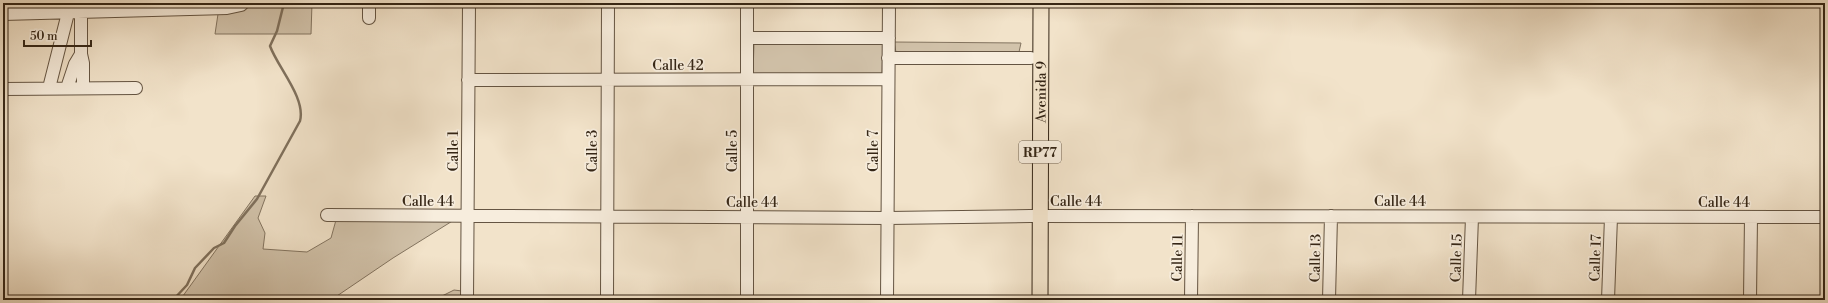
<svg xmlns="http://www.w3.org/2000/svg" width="1828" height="303" viewBox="0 0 1828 303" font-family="'Libre Bodoni',serif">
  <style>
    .green { fill: #d2c3ab; stroke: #837460 }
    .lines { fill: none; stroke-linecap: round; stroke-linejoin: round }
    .stream { stroke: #7f705c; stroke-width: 2.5 }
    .minor-casing { stroke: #645442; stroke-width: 14 }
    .major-casing { stroke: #342515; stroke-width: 17 }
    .minor { stroke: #f7eddd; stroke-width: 12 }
    .major { stroke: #f2e3ca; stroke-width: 15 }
    .labels { text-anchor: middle; stroke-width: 3.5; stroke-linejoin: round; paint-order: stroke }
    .shield { fill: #f7eddd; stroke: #6e6151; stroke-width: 1 }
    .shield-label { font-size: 13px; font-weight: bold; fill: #342515 }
    .street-label { font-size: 14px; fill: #342515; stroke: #f7eddd }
  </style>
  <rect width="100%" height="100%" fill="#f2e3ca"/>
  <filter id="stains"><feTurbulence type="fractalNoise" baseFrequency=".005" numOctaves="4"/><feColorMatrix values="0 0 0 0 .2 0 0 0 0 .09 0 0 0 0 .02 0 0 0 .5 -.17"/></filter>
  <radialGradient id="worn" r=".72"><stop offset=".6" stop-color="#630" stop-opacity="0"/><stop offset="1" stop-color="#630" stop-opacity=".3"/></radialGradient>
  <path class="green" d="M250,3h62l-1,31h-96l3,-20c12,0 23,-2 32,-11z
    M883,41l-1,33 -129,1 1,-33z
    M894,42l127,1 -2,9h-123z
    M255,196h11l-8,22 7,15 -2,16 44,3 24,-14 5,-18h118l-61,38 -62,42h-151z
    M454,290l8,1v9h-28z"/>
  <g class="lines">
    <path class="stream" d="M173,300l14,-15 8,-17 19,-20 10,-5 11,-17 22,-27 43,-78c6,-23 -22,-53 -30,-75l7,-15 7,-28"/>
    <defs>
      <path id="minor" d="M369,3v15
        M3,14l224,-6 14,-3 2,-2
        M747,38h142
        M81,54l2,9v25
        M888,58h143
        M468,80l420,-1
        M49,88l19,-75
        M67,88l8,-24 6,-10v-51
        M3,89l133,-1
        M327,215l561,3 142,-2 795,1
        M467,300l2,-297
        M607,300l1,-297
        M747,300v-297
        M887,300l2,-297
        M1191,300l1,-84
        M1329,300l2,-84
        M1469,300l3,-83
        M1608,300l3,-83
        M1750,300l1,-83"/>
      <g id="major">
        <path id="s1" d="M1040,300l1,-297"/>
      </g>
    </defs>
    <use href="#minor" class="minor-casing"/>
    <use href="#major" class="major-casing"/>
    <use href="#minor" class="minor"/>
    <use href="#major" class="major"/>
  </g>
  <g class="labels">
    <rect class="shield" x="1019" y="141" width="42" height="22" rx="3"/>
    <g class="shield-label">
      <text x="1040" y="157">RP77</text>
    </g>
    <g class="street-label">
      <text x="678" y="70">Calle 42</text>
      <text dy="5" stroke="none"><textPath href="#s1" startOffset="208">Avenida 9</textPath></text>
      <text transform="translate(453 151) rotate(-90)" y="5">Calle 1</text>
      <text transform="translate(592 151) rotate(-90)" y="5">Calle 3</text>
      <text transform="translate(732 151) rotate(-90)" y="5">Calle 5</text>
      <text transform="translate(873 151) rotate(-90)" y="5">Calle 7</text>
      <text x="428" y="206">Calle 44</text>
      <text x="1076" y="206">Calle 44</text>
      <text x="1400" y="206">Calle 44</text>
      <text x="752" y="207">Calle 44</text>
      <text x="1724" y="207">Calle 44</text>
      <text transform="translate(1177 258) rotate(-89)" y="5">Calle 11</text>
      <text transform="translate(1315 258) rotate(-89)" y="5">Calle 13</text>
      <text transform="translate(1456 258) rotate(-88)" y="5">Calle 15</text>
      <text transform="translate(1595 258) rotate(-88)" y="5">Calle 17</text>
    </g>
  </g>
  <rect width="1828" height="303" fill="none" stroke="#f2e3ca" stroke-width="16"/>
  <rect x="4" y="4" width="1820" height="295" fill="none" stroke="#342515" stroke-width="2"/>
  <rect x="8" y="8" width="1812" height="287" fill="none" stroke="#342515"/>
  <path d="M24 40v6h67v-6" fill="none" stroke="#342515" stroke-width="2"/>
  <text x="30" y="40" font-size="12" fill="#342515" stroke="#f7eddd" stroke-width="3" paint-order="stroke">50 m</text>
  <rect width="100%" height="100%" filter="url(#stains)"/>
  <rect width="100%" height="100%" fill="url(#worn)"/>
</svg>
